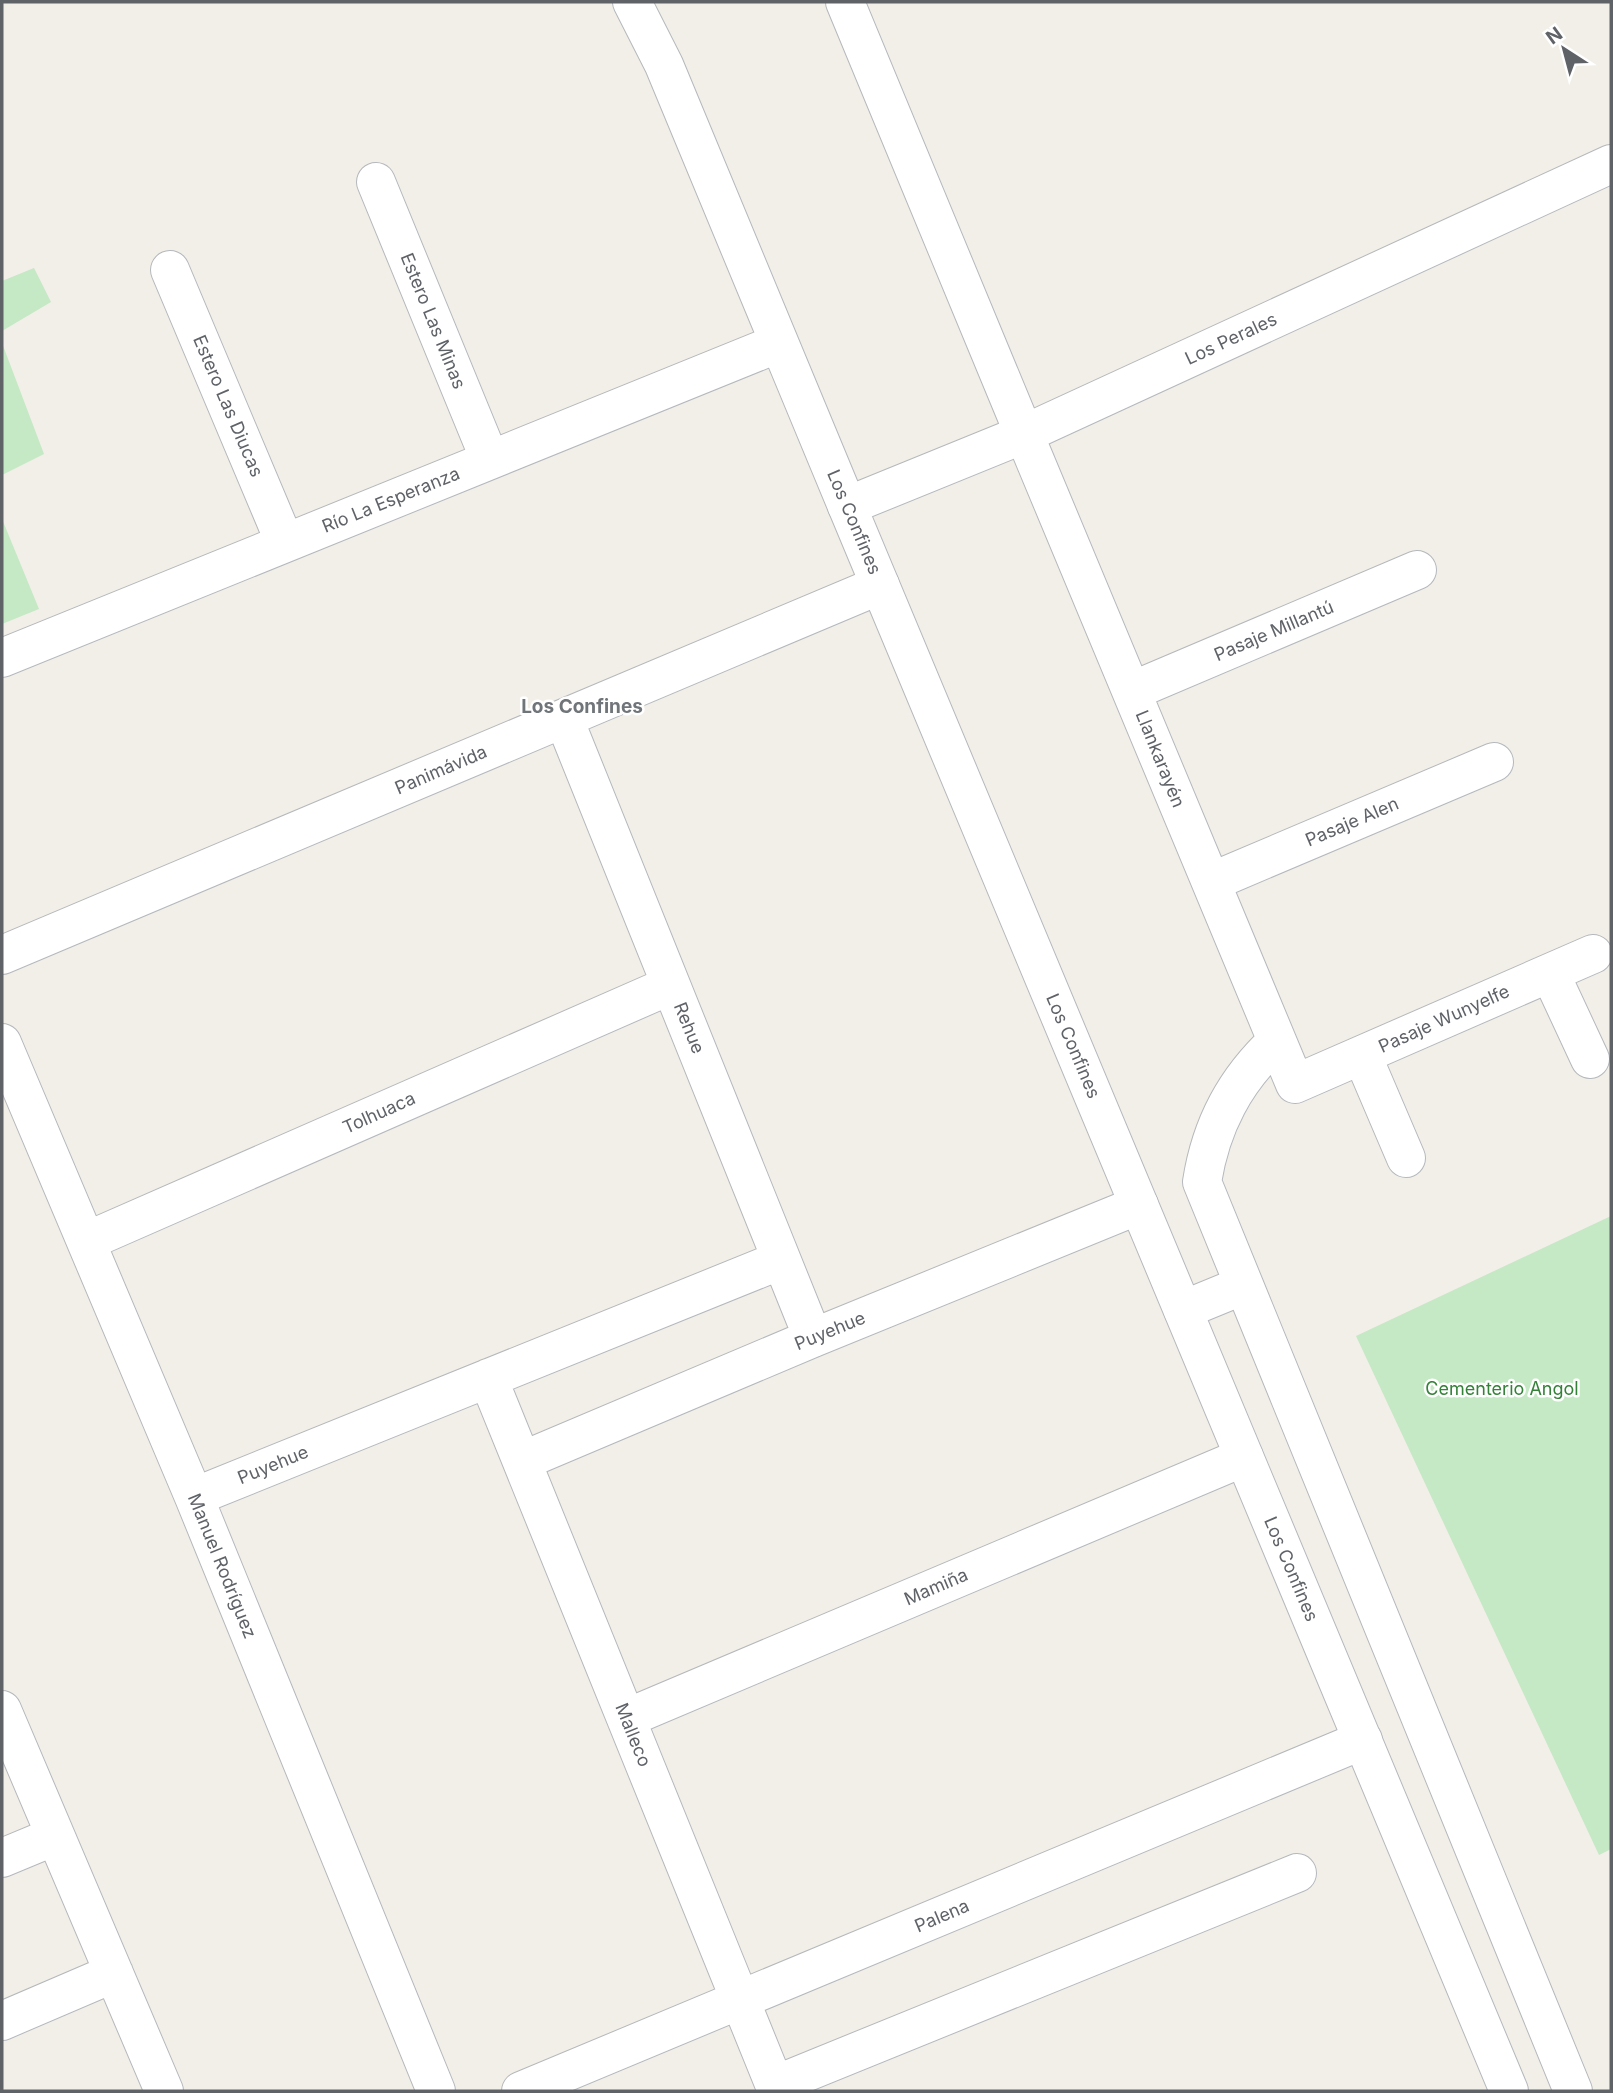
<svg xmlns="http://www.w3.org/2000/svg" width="1613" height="2093" viewBox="0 0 1613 2093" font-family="Inter,sans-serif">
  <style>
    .green { fill: #c5e8c5 }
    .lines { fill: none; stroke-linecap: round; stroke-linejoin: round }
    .minor-casing { stroke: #b5b8bc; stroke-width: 40 }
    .tertiary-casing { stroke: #b5b8bc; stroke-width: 40 }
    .minor { stroke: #fff; stroke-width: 38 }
    .tertiary { stroke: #fff; stroke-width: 38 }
    .labels { text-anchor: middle; stroke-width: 5; stroke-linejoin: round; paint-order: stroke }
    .street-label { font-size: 18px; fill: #5f6368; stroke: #fff }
    .park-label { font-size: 18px; fill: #348238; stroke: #fff }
    .neighbourhood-label { font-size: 19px; font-weight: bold; fill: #70757a; stroke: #fff }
  </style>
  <rect width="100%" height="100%" fill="#f1efe8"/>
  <path class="green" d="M34,268l17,34 -49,29v-50z
    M2,343l42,111 -42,21z
    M2,519l37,90 -37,15z
    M1611,1216v633l-12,6 -243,-519z"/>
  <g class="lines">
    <defs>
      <path id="minor" d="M632,2l32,63 183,441
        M376,182l114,278
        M170,270l115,273
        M2,658l777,-315
        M1132,691l285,-121
        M564,719l249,619
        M1211,882l283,-120
        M1593,954l-298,130 -271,-650 587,-270
        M2,955l878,-370
        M1550,973l40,86
        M1277,1041c-42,39 -66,84 -75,141l371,909
        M2,1043l192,454 242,594
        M1362,1055l44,103
        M87,1241l584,-256
        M1183,1310l61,-25
        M488,1378l289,713
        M522,1461l291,-123 326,-133
        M194,1497l587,-237
        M2,1710l162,381
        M627,1718l617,-261
        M2,1858l53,-22
        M2,2021l112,-48
        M775,2085l522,-212
        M521,2091l842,-351"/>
      <path id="tertiary" d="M845,2l179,432 -177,72 662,1585"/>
    </defs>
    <use href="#minor" class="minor-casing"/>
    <use href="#tertiary" class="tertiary-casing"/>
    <use href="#minor" class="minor"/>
    <use href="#tertiary" class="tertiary"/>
  </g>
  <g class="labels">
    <g class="street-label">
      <text transform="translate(433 321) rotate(68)" y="6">Estero Las Minas</text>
      <text transform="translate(1231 339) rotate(-25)" y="6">Los Perales</text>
      <text transform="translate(228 406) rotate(67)" y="6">Estero Las Diucas</text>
      <text transform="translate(391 500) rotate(-22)" y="6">Río La Esperanza</text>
      <text transform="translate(854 522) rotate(67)" y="6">Los Confines</text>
      <text transform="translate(1274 631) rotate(-23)" y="6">Pasaje Millantú</text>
      <text transform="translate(1160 759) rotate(68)" y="6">Llankarayén</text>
      <text transform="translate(441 770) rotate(-23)" y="6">Panimávida</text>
      <text transform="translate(1352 822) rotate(-23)" y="6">Pasaje Alen</text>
      <text transform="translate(1444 1019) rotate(-24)" y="6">Pasaje Wunyelfe</text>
      <text transform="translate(689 1028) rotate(68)" y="6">Rehue</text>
      <text transform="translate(1073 1046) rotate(67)" y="6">Los Confines</text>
      <text transform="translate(379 1113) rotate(-24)" y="6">Tolhuaca</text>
      <text transform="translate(830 1331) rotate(-22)" y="6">Puyehue</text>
      <text transform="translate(273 1465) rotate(-22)" y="6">Puyehue</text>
      <text transform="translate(222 1566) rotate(68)" y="6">Manuel Rodríguez</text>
      <text transform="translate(1291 1569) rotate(67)" y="6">Los Confines</text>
      <text transform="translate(936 1587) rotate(-23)" y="6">Mamiña</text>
      <text transform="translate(633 1735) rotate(68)" y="6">Malleco</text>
      <text transform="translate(942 1916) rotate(-23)" y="6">Palena</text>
    </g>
    <g class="park-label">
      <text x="1502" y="1395">Cementerio Angol</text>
    </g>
    <g class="neighbourhood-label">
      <text x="582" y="713">Los Confines</text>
    </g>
  </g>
  <rect width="1613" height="2093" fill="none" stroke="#5f6368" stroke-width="7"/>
  <g transform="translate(1564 49) rotate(324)" stroke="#ffffff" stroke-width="5" paint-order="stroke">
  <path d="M0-5L12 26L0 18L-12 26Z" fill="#5f6368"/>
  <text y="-10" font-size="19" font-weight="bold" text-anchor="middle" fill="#5f6368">N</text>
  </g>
</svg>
